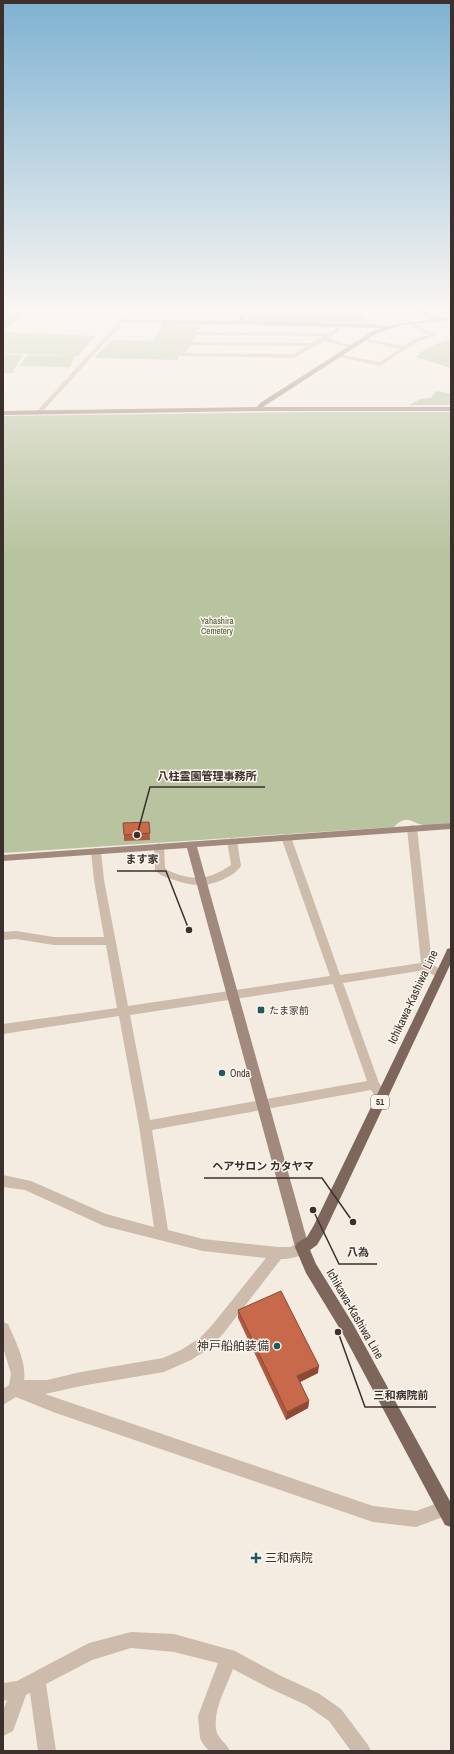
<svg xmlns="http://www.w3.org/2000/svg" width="454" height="1754" viewBox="0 0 454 1754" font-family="'Archivo Narrow','Noto Sans JP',sans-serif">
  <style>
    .green { fill: #b8c4a0 }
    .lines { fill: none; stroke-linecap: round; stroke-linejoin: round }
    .street { fill: #cdbbac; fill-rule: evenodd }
    .secondary { fill: #a18a7d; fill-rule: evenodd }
    .primary { fill: #7d675c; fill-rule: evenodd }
    .wall { fill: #ac5a40 }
    .shaded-wall { fill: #8c4a34 }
    .building { fill: #c8694b; stroke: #8c4a34 }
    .poi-dot { fill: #1f5a5e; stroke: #fbf5ee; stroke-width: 1.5 }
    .labels { text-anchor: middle; stroke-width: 3; stroke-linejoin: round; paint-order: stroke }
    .far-park-label { font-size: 9px; fill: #4a5a2e; stroke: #fbf5ee }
    .shield { fill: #fbf5ee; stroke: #756b66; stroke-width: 1 }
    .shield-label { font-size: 9px; font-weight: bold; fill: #3b302b }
    .poi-label { font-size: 10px; fill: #3b302b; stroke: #fbf5ee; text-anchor: start }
    .near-street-label { font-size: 12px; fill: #3b302b; stroke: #fbf5ee }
    .near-poi-label { font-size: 12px; fill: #3b302b; stroke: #fbf5ee; text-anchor: end }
    .leader { fill: none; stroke: #3b302b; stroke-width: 1.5 }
    .callout-dot { fill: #3b302b; stroke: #fbf5ee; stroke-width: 1.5 }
    .callout-label { font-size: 11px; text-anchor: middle; font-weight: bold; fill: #3b302b; stroke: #fbf5ee; stroke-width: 3; stroke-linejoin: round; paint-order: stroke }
  </style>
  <rect width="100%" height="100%" fill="#f4ebe1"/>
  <path class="green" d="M257,307h102l7,15 -120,-1 5,-10z
    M28,309l-6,8 -19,13v-19z
    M164,323l33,1 -20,36 -83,-2 18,-18 40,1z
    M3,332l93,4 -18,20 -75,-3z
    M451,339v29l-35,-11c8,-9 23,-15 35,-18z
    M3,354l20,1 -11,18h-9z
    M27,355l48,1 -5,11 -50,-1z
    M436,391l15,3v11h-42l11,-6 11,-1z
    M313,412h138v411c-8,0 -20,4 -28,2 -13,-3 -16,-11 -29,2l-30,2 -361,24v-437z"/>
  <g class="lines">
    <path class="street" d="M95,307l35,4 12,-4h7l-17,6 -91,100h-4v-2l90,-98z
      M211,307h4v5h29l2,1 -2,1 -84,-1 -8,9 -4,-1 11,-10 52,1z
      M393,307h8l-22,6h-18l-2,-1 2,-1h18z
      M201,321l2,1 -5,10 131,1 6,-4v-5l2,-1 2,1v6l-11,9 28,7 -3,2 -29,-7 -30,17 -114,-2 11,-23zM196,335l128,1 -12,7 -120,-1zM191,345l116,1 -14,8 -108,-1z
      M407,322h4l25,13 -19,7 -37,24 -45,-10 3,-2 41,8 21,-13 -38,-9v-2l41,8 10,-6 16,-5 -22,-11z
      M412,825l5,3 15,136 12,8 1,3 -1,3 -4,1 -15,-9 -82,13 36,100 9,13 -2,4c-8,2 -10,-3 -15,-10l-219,40 16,100 35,9 75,8h12l12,-6 5,2 2,4c-5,10 -18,12 -28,12l-58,75 -13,14 -19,12 -27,12 -83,14 -36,8 328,112 43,5 30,-11 5,2v12l-35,13 -43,-5 -320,-110 -37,-15 -13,8v-16l6,-4 2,-11 -8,-27v-25l5,2c7,16 19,39 16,56h23l34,-8 82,-14 18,-8 19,-12 13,-14 53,-66 -63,-7 -99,-25 -79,-36 -22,-3v-12l28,6 75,33 48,13 -15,-101 -20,-110 -116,18v-10l114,-16 -11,-63h-52l-38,-6 -13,1v-8l13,-1 38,6h50l-10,-57 -3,-29 5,-3 5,3 3,29 24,126 202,-30 -49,-139 5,-3 5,3 49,138 81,-12 -14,-135zM333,984l34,97 -217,39 -20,-105z
      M232,838l5,3 4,25c-7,11 -30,20 -42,19 -9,0 -19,-3 -28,-6 -6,-2 -12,-4 -16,-9l-1,-24 5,-3 5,3 1,22 2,2c24,11 41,11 64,-5l-4,-24z
      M131,1632l43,2 61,17 44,24 39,18 23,16 27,36 3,6h-20l-22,-30 -23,-16 -39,-18 -34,-18c-7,19 -22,44 -16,64 2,6 10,11 13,18h-21l-6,-7 -3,-6 -2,-22 20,-53 -44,-11 -43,-4 -39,12 -46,24 10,67h-18l-8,-58 -4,2 -13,36 -10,5v-25l4,-11 -4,1v-18l14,-2 72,-38z"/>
    <path class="secondary" d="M247,307h5l-4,4 -6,10 131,3 15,2 45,-7 -25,-12h6l25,11h12v2l-48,5 -26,8 -114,74h188v4h-192l-256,4v-4l254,-4 3,-4 113,-72 9,-3 -260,-6 -2,-1 2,-1 115,1z
      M451,823v6l-254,18 112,400 -2,4 -5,2 -5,-2 -2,-4 -108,-399 -184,13v-6z"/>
    <path class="primary" d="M451,948v15l-127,270 -7,12 -7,5 6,14 37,60 98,179v24l-6,-2 -102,-191 -37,-61 -11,-26 2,-4 10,-6 7,-12 132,-273 1,-3z"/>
  </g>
  <path class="wall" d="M149,822l1,18 -26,1v-6z
    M238,1310l80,63 -18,9 9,19 -1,7 -22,12 -48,-102z"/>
  <path class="shaded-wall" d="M319,1366l-1,7 -22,11 1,-8z
    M309,1401l-1,7 -22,12 1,-8z"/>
  <path class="building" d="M149,822l1,11 -26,2 -1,-12z
    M281,1291l38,75 -22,10 12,25 -22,11 -49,-102z"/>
  <linearGradient id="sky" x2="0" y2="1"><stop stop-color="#7eb2d2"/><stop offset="0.56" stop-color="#faf6f2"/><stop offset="1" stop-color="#faf6f2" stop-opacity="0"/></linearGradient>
  <rect width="454" height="553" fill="url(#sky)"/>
  <g class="poi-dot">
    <rect x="257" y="1006" width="8" height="8" rx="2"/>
    <circle cx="222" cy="1073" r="4"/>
    <circle cx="277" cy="1346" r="4"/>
    <path d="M254 1552h4v4h4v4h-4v4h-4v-4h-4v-4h4z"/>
  </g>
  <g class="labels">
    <g class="far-park-label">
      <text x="217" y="624">Yahashira<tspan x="217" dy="10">Cemetery</tspan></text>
    </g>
    <rect class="shield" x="371" y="1095" width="18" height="14" rx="3"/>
    <g class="shield-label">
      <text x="380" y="1105">51</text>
    </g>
    <g class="poi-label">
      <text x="269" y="1014">たま家前</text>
      <text x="230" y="1077">Onda</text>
    </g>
    <g class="near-street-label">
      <text transform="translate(413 997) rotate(-65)" y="4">Ichikawa-Kashiwa Line</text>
      <text transform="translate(355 1314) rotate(60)" y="4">Ichikawa-Kashiwa Line</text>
    </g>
    <g class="near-poi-label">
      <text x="269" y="1350">神戸船舶装備</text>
      <text x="265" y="1562" text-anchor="start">三和病院</text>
    </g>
  </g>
  <path class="leader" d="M137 835L150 787H265M189 930L166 871H117M353 1222L322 1178H204M313 1210L339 1264H377M338 1332L365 1407H436"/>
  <g class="callout-dot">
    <circle cx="137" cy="835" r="4"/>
    <circle cx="189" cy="930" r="4"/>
    <circle cx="353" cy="1222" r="4"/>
    <circle cx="313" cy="1210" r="4"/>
    <circle cx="338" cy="1332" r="4"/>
  </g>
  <g class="callout-label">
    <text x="207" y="780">八柱霊園管理事務所</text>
    <text x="142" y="863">ます家</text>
    <text x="263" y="1170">ヘアサロン カタヤマ</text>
    <text x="358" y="1256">八為</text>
    <text x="401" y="1399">三和病院前</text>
  </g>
  <rect width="454" height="1754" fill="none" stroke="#3b302b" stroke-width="8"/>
</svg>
